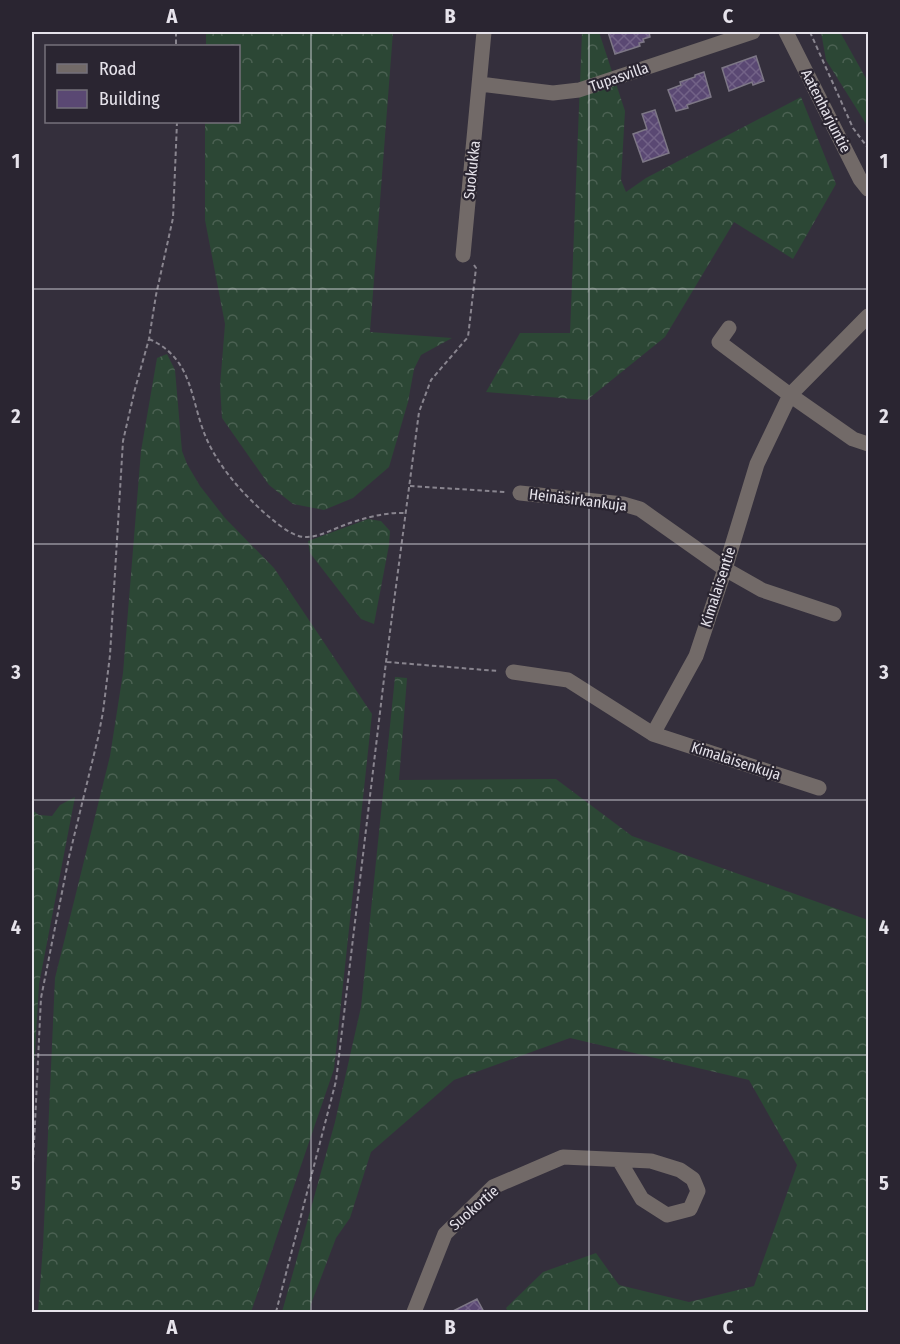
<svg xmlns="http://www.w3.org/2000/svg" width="900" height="1344" viewBox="0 0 900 1344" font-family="'Fira Sans Condensed',sans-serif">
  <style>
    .forest { fill: url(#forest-crowns) }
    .building { fill: url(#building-cross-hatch); stroke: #7d7786; stroke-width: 1.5 }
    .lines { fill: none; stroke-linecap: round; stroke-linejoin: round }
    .path { stroke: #89858f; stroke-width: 2; stroke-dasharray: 4.5 3; stroke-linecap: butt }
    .minor { stroke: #726a68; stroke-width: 15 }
    .grid { fill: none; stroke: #e6e3eb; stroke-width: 1.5; stroke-opacity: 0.55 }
    .labels { text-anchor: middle; stroke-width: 4.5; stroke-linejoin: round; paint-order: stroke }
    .street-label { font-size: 15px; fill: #e6e3eb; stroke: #2a2531 }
    .neatline { fill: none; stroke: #e6e3eb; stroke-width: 2 }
    .grid-label { font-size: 20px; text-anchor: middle; font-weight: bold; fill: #e6e3eb }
  </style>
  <defs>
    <pattern id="forest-crowns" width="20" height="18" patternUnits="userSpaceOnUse" patternTransform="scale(1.5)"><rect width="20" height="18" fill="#2c4735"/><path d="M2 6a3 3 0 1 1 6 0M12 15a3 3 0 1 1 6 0" fill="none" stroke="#4b6152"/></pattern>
    <pattern id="building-cross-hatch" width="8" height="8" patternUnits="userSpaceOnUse" patternTransform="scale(1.5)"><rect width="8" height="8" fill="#5a4873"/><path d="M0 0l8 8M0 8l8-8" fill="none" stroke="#726287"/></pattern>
  </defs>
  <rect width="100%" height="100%" fill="#342f3c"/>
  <path class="forest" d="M206,32h187l-23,300 82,6 -31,17 -7,14 -6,33 -19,65 -36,31 -29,12 -31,-6 -24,-19 -47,-67 -2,-32 5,-62 -20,-104v-98h33v-76h-32z
    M582,32h17l26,79 -4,69 5,12 20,-14 155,-81 35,87 -43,75 -59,-37 -69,115 -78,63 -101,-8 34,-59h50z
    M821,32h19l28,50v45l-42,-67z
    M167,354l8,16 7,81 5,13 13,22 25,32 49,50 98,146 -38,355 -83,243h-213l5,-66 12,-268 55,-222 13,-83 18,-222 16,-93z
    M368,519l13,2 9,10 -1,14 -15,79 -13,-5 -51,-66 -2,-12z
    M395,677l12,1 -8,102 157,-1 76,57 236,84v392h-360l-2,-4 37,-36 53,-19 23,32 70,17 65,-16 43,-121 -48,-85 -179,-42 -116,42 -83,72 -21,66 -14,20 -25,66 -1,8h-28l53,-190 26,-115z
    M75,797l-36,187 -7,119v-293l7,5 13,1 8,-11z"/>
  <path class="building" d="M608,32h41l1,5 -7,2 1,3 -5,1 1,3 -25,8z
    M756,56l8,25 -11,4 -1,-3 -23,9 -7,-23z
    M704,72l7,25 -24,8 1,3 -12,3 -8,-21 13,-5 -1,-3 15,-5v-2z
    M655,110l14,43 -26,9 -10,-28 14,-5 -5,-15z
    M477,1299l7,13h-31v-1z"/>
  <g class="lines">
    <path class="path" d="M176,32v14
      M810,32l43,96 15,20
      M149,339c48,21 40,67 61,107 14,27 35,50 58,70 10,8 22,19 35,21 15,1 30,-8 44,-13 17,-6 39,-12 58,-11
      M410,486l95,6
      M387,662l111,9
      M32,1185l9,-187 28,-141 29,-119 5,-26 7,-57 13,-214 12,-52 14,-50 7,-44 17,-77 4,-96
      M276,1312l60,-231 50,-419 33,-250 12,-32 37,-43 8,-69 -2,-3"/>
    <path class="minor" d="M786,32l74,147 8,10
      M480,84l73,9 26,-3 174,-58
      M463,255l21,-223
      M729,328l-10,14 71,53 63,44 15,5
      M520,493l103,11 17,5 85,60 37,21 72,24
      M513,672l55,8 85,54 43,-78 29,-87 32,-105 33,-69 78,-79
      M653,734l166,54
      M414,1312l31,-78 48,-47 70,-30 88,4 29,9 13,9 5,12 -8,18 -23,6 -25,-16 -23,-39"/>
  </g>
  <path class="grid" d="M311,32v1280M589,32v1280M32,289h836M32,544h836M32,800h836M32,1055h836"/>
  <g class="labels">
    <g class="street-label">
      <text transform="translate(619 77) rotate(-19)" y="5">Tupasvilla</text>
      <text transform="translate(826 111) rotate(63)" y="5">Aatenharjuntie</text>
      <text transform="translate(472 170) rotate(-84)" y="5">Suokukka</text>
      <text transform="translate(578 500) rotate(7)" y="5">Heinäsirkankuja</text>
      <text transform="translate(718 587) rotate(-72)" y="5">Kimalaisentie</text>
      <text transform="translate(736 761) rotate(18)" y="5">Kimalaisenkuja</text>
      <text transform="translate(474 1208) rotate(-41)" y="5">Suokortie</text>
    </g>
  </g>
  <rect width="900" height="1344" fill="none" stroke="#2a2531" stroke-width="66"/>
  <rect x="45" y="45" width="195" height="78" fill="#2a2531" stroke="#75717b" stroke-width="1.5"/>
  <rect x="57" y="64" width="30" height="9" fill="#726a68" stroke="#75717b" stroke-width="1.5"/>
  <text x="99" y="75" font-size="18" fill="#e6e3eb">Road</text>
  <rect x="57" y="90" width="30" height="18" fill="#5a4873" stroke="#75717b" stroke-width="1.5"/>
  <text x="99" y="105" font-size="18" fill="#e6e3eb">Building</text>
  <rect x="33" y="33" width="834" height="1278" class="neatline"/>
  <g class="grid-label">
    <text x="172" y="23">A</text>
    <text x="450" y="23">B</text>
    <text x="728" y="23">C</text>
    <text x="16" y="168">1</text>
    <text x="884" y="168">1</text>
    <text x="16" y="423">2</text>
    <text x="884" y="423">2</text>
    <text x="16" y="679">3</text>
    <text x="884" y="679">3</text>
    <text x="16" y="934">4</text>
    <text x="884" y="934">4</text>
    <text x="16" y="1190">5</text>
    <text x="884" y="1190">5</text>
    <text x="172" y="1334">A</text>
    <text x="450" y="1334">B</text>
    <text x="728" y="1334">C</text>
  </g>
</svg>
